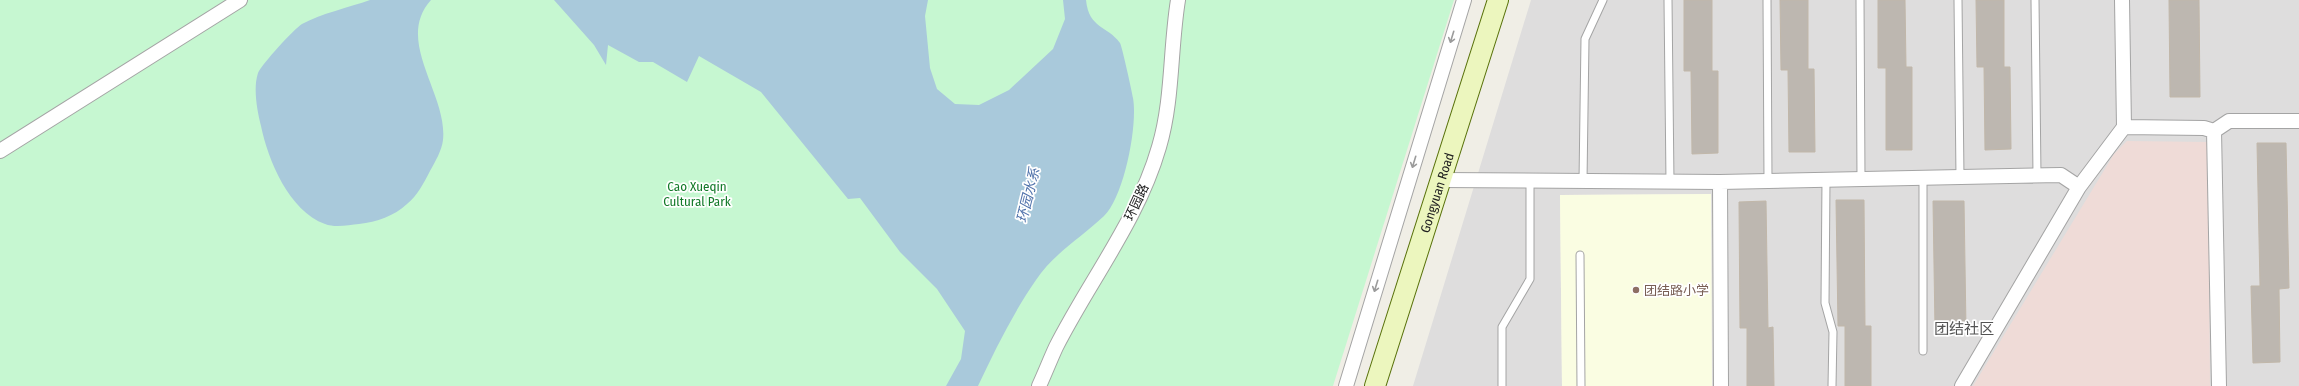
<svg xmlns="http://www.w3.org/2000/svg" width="2299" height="386" viewBox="0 0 2299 386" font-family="'Fira Sans Condensed','Noto Sans SC',sans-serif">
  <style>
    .residential { fill: #dedddd }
    .commercial { fill: #efdbd7 }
    .education { fill: #fafde2 }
    .park { fill: #c6f7d1 }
    .water { fill: #a9c9db }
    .building { fill: #bdb7b0; stroke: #c1b7a9 }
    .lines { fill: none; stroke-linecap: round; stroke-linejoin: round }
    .service-casing { stroke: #a4a4a4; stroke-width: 9 }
    .minor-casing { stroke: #a4a4a4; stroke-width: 16 }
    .secondary-casing { stroke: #59720b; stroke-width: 22 }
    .service { stroke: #fff; stroke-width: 7 }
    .minor { stroke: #fff; stroke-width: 14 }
    .secondary { stroke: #ecf6be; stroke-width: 20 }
    .oneway { stroke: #9b9b9b }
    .education-dot { fill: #8d6e63; stroke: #fff; stroke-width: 1.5 }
    .labels { text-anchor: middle; stroke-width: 3.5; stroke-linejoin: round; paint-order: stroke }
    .park-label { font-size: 13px; fill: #127928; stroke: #fff }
    .street-label { font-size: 13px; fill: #202020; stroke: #fff }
    .education-label { font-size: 13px; fill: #785e54; stroke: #fff; text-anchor: start }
    .water-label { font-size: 14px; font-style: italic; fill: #5072ab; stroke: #fff }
    .quarter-label { font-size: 15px; fill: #535353; stroke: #fff }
  </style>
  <rect width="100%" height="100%" fill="#f0eee6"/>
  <path class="residential" d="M1531,0h768v386h-587l-1,-192 -151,1 2,191h-149z"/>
  <path class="commercial" d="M2127,141l81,1 2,244h-237l141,-232z"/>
  <path class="education" d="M1711,194l1,192h-150l-2,-191z"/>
  <path class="park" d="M0,0h1454l-121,386h-1333z"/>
  <path class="water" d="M370,0h61c-37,41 17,94 12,140 -1,10 -8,22 -13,31 -6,12 -13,25 -23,33 -13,12 -30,18 -48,20 -10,1 -24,4 -34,0 -36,-13 -57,-64 -64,-98 -4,-16 -8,-38 -3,-53 4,-9 36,-44 44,-49 18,-10 48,-17 68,-24z
    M554,0h374l-3,16 5,52 7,21 18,15 24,1 30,-15 44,-41 12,-30 -2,-19h23c3,29 21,25 34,43 2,3 12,49 13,55 5,27 -9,99 -29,118 -22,21 -51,38 -68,64 -23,33 -41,70 -58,106h-32l15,-27 4,-28 -28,-42 -37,-37 -40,-54 -12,1 -87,-107 -62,-36 -12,26 -34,-20h-14l-31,-17 -2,20 -12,-20z"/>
  <path class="building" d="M1684,0h28v71h6v82l-26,1 -1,-83h-7z
    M1780,0h28v69h6l1,83h-26l-1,-82h-7z
    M1878,0h27l1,67h6v83h-26v-82h-8z
    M1976,0h28v67h6l1,82 -26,1 -1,-83h-7z
    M2169,0h30l1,97h-30z
    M2257,143h29l3,145 -10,1 1,73 -27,1 -2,-77h9z
    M1836,200h28l1,126h6v60h-26v-60h-7z
    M1766,201l2,127 5,-1 1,59h-27v-58h-7l-1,-126z
    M1933,201h31l2,128h-31z"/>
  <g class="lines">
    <defs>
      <path id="service" d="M1668,0l2,182
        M1767,0l1,181
        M1860,0l1,179
        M1958,0l2,177
        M2035,0l2,175
        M1826,180l-1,123 8,29 -1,54
        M1583,181l2,-142 18,-39
        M1580,255l1,131
        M1923,351v-173
        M1502,386v-59l28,-48v-98"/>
      <path id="minor" d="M2124,127l80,1 10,3 15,-10h70
        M2214,131l5,255
        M0,151l240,-151
        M1440,180l280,2 341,-7 18,12
        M1720,182l1,204
        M1039,386c6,-13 11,-26 17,-39 34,-67 82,-127 103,-200 14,-47 11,-98 19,-147
        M1346,386l118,-386
        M1962,386l117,-199 45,-60 -2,-127"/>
      <g id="secondary">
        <path id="s1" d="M1375,386l123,-386"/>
      </g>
    </defs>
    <use href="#service" class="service-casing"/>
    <use href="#minor" class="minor-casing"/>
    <use href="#secondary" class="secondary-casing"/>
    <use href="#service" class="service"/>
    <use href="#minor" class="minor"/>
    <use href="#secondary" class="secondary"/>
  </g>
  <defs><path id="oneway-shaft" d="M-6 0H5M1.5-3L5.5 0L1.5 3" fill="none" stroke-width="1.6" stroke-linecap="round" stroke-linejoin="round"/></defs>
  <g class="oneway">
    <use href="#oneway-shaft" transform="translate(1452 37) rotate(107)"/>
    <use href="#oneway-shaft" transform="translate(1414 162) rotate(107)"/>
    <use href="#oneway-shaft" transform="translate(1376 286) rotate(107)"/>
  </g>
  <circle class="education-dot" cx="1636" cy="290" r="4"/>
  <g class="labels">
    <g class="park-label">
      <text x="697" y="191">Cao Xueqin<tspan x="697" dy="15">Cultural Park</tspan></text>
    </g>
    <g class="street-label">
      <text dy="5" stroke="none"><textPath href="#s1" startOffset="203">Gongyuan Road</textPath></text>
      <text transform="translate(1136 202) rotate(-65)" y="5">环园路</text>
    </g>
    <g class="education-label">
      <text x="1644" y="295">团结路小学</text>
    </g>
    <g class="water-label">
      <text transform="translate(1028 195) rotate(-76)" y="5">环园水系</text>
    </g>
    <g class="quarter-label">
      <text x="1964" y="334">团结社区</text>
    </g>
  </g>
</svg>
